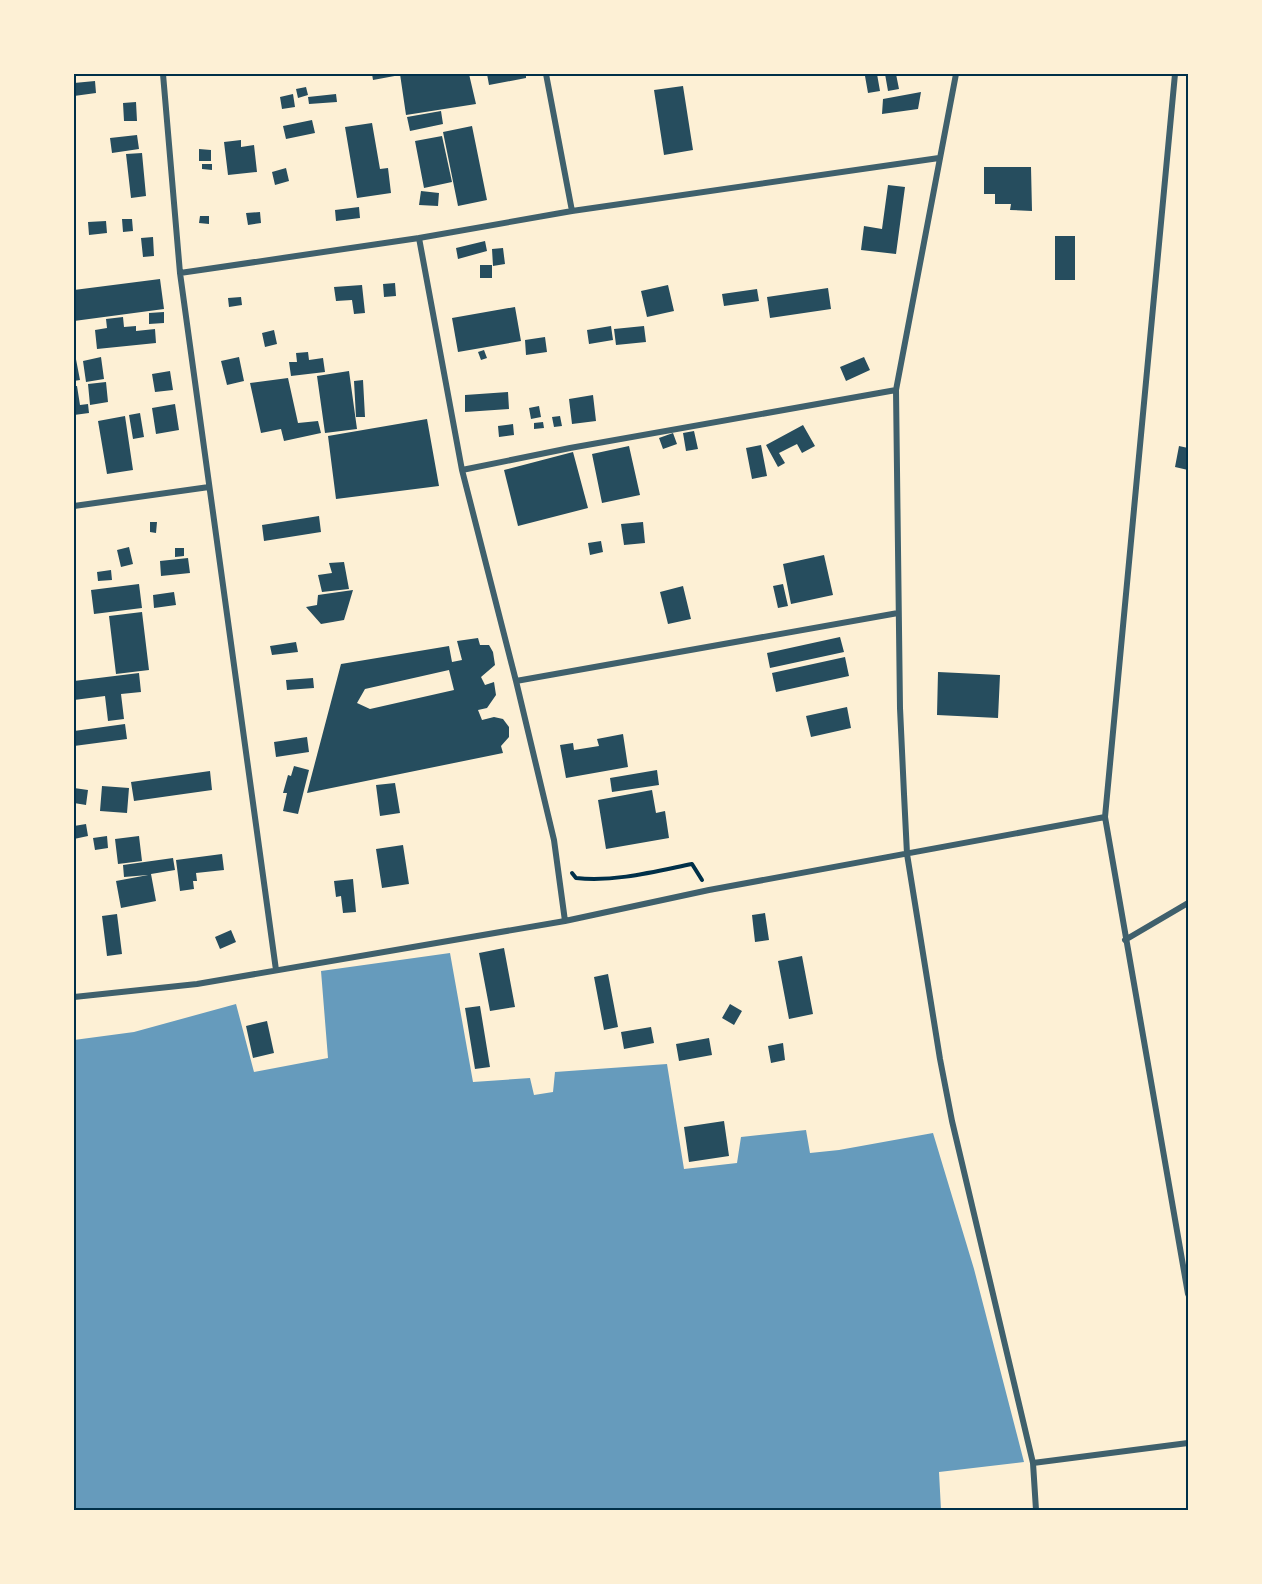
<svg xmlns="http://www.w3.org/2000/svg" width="1262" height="1584" viewBox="0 0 1262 1584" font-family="Bitter,serif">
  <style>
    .water { fill: #669bbc }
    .building { fill: #264d5e; fill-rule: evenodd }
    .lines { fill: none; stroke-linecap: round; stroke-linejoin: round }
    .path { stroke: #003049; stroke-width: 4 }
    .minor { stroke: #3f606c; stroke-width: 6 }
    .neatline { fill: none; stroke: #003049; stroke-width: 2 }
  </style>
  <rect width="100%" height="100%" fill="#fdf0d5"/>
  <path class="water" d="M450,953l23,129 57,-4 4,17 19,-3 2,-20 112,-8 17,105 53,-6 4,-26 65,-7 4,23 29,-3 94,-17 41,136 50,193 -85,10 2,38h-867v-470l60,-8 102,-28 18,68 74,-14 -7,-87z"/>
  <path class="building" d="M372,74h28v1l-27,5z
    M400,74h69l7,30 -70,11z
    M487,74h39v4l-37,7z
    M877,74l3,17 -12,2 -3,-17z
    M885,74h11l3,15 -11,2z
    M95,81l1,12 -22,3v-13z
    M683,86l10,64 -29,5 -10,-65z
    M306,87l2,8 -10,3 -2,-9z
    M921,92l-3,17 -36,5 1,-15z
    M293,94l2,13 -13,2 -2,-12z
    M336,94l1,8 -28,2 -1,-7z
    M136,102l1,19h-13l-1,-18z
    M441,111l2,13 -33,7 -3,-14z
    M312,120l3,13 -29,6 -3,-13z
    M372,123l8,46 8,-1 3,25 -34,5 -12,-71z
    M472,126l15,74 -29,6 -15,-74z
    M137,135l2,14 -27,4 -2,-15z
    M442,136l10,46 -28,6 -9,-47z
    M241,140v7l13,-2 3,27 -29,3 -4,-33z
    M199,149l12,1v11h-12z
    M142,153l4,43 -15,2 -5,-44z
    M202,164h10v6l-10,-1z
    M984,167h47l1,44 -22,-1 1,-6h-16v-10h-11z
    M286,168l3,13 -14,4 -3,-13z
    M888,185l17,2 -9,67 -35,-4 3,-24 18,3z
    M421,191l18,2 -1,13 -19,-1z
    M359,207l1,11 -24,3 -1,-11z
    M260,212l1,11 -13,2 -2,-12z
    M200,216h9v8l-10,-1z
    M122,219h10l1,12 -10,1z
    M106,221l1,12 -18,2 -1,-13z
    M1055,236h20v44h-20z
    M153,237l1,19 -11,1 -2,-19z
    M485,241l2,10 -29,8 -2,-11z
    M503,248l2,16 -12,2 -1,-17z
    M480,265h12v13h-12z
    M160,279l4,30 -90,12v-31z
    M395,283l1,13 -12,1 -1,-13z
    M362,285l3,28 -11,1 -2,-14 -16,1 -2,-14z
    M668,285l6,26 -27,6 -6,-26z
    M828,288l3,21 -61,9 -3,-21z
    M757,289l2,12 -35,5 -2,-12z
    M241,297l1,8 -13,2 -1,-9z
    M515,307l6,34 -63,11 -6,-34z
    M164,312v11l-15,1v-11z
    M123,317l1,10 12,-1v5l19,-2 1,14 -59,6 -2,-19 12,-2 -1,-9z
    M611,326l2,14 -24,4 -2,-14z
    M644,326l2,16 -30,3 -2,-16z
    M274,330l3,14 -12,3 -3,-14z
    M545,337l2,15 -21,3 -1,-15z
    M74,349l6,31 -6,1z
    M484,350l3,8 -6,2 -3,-8z
    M308,352l1,8 14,-2 2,14 -34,4 -2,-14h8l-1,-9z
    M101,357l3,22 -18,3 -3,-21z
    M239,357l5,24 -17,4 -6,-24z
    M864,357l6,13 -24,11 -6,-14z
    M170,371l3,19 -18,2 -3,-18z
    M349,371l8,58 -32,4 -8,-57z
    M288,378l10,45 20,-2 3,12 -37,8 -3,-12 -20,4 -11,-50z
    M363,380l2,37h-9l-2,-36z
    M106,382l2,20 -18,3 -2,-21z
    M74,386h3l3,19 8,-1 1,9 -15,2z
    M508,392l1,17 -44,3v-17z
    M593,395l3,26 -24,3 -3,-25z
    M175,404l4,26 -23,4 -4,-26z
    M539,406l2,11 -10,2 -2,-11z
    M140,413l4,24 -11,2 -4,-24z
    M125,416l8,54 -26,4 -9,-53z
    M560,416l2,10 -8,1 -2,-10z
    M427,419l12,67 -103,13 -8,-63z
    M543,422l1,6 -10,1v-6z
    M513,424l1,11 -15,2 -1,-11z
    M803,425l12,21 -13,7 -5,-9 -18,9 6,10 -7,4 -12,-22z
    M694,431l4,18 -12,2 -3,-18z
    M673,433l4,11 -14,5 -4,-11z
    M761,445l6,31 -15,3 -6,-31z
    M629,446l11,49 -38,8 -10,-49z
    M1179,446l9,2v22l-13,-3z
    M573,452l15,56 -70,18 -14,-56z
    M319,516l2,16 -57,9 -2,-16z
    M150,522h7l-1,11 -6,-1z
    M643,522l2,21 -21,2 -3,-21z
    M601,541l2,11 -13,3 -2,-12z
    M129,547l4,17 -12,3 -4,-17z
    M175,548h9v8l-9,1z
    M824,555l9,40 -42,9 -8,-40z
    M188,558l2,15 -29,3 -1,-15z
    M344,562l5,27 -27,3 -4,-17 14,-2 -3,-10z
    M111,570l1,10 -14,1 -1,-9z
    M139,584l3,24 -48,6 -3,-24z
    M783,584l5,22 -10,2 -5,-22z
    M683,586l8,33 -23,5 -8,-32z
    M353,590l-9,30 -23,4 -15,-17 11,-2 1,-10z
    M174,592l2,13 -22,3 -1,-13z
    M142,612l7,58 -33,4 -7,-58z
    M840,637l4,15 -74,16 -3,-15z
    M478,638l2,7h9l4,7 2,13 -14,12 4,8 9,-3 2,13 -9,13 -9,2 4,10 12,-3 9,2 6,8v10l-8,9 2,7 -196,40 34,-129 108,-18 3,16 10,-2 -5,-19zM449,670l5,20 -84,19 -13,-6 8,-14z
    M296,642l2,10 -26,3 -2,-9z
    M845,657l4,19 -73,16 -4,-19z
    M938,672l62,3 -2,43 -61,-3z
    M139,673l2,19 -20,2 3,25 -16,2 -3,-25 -31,4v-19z
    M313,678l1,10 -27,2 -1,-10z
    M847,707l4,21 -40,9 -5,-21z
    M125,724l2,15 -53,7v-15z
    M623,734l5,33 -62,11 -6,-33 13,-2 1,7 25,-4 -2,-7z
    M307,737l2,15 -33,5 -2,-15z
    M294,766l15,4 -11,44 -15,-3 4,-18h-4l5,-18 3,1z
    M657,770l2,15 -47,7 -2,-14z
    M210,771l2,19 -78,11 -3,-19z
    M395,783l5,30 -20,3 -4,-31z
    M102,786l27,2 -2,25 -27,-2z
    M74,788l14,2 -2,15 -12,-2z
    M652,790l4,23 9,-2 4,27 -63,11 -8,-49z
    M86,824l2,12 -14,3v-13z
    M107,836l1,12 -13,2 -2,-12z
    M139,836l3,25 -24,3 -3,-25z
    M403,845l6,39 -27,4 -6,-39z
    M222,854l2,16 -28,3 1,8h-4l1,8 -14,2 -4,-31z
    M173,858l2,12 -24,4 5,27 -35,7 -5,-27 32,-6 -24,2 -1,-12z
    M353,879l3,33 -13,1 -2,-17 -5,1 -2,-16z
    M765,913l4,27 -14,2 -3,-27z
    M117,914l5,40 -15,2 -5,-40z
    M231,930l5,12 -16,7 -5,-12z
    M504,948l11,59 -25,4 -11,-58z
    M802,956l11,58 -24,5 -11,-58z
    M608,974l10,53 -14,3 -10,-53z
    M730,1004l12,7 -8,14 -12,-7z
    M480,1006l10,61 -15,2 -10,-61z
    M267,1021l7,32 -21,5 -7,-32z
    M651,1027l3,16 -30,6 -3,-17z
    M709,1038l3,17 -33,6 -3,-17z
    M783,1043l2,17 -14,3 -3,-17z
    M724,1121l5,35 -40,6 -5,-35z"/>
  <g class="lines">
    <path class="path" d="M572,873l4,5c39,4 77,-6 116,-14l10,16"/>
    <path class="minor" d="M163,74l17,199 96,697
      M546,74l26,137
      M956,74l-60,316 4,318 4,86 3,60 33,205 12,62 81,342 3,47
      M1175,74l-70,743 83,477
      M419,238l43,232 54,211 38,159 11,81
      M180,273l239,-35 153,-27 367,-53
      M462,470l108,-22 326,-58
      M74,506l135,-19
      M516,681l382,-68
      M1125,940l63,-37
      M74,997l123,-13 368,-63 144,-31 396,-73
      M1033,1463l155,-20"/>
  </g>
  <rect width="1262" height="1584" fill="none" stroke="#fdf0d5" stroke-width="150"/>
  <rect x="75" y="75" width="1112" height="1434" class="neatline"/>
</svg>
